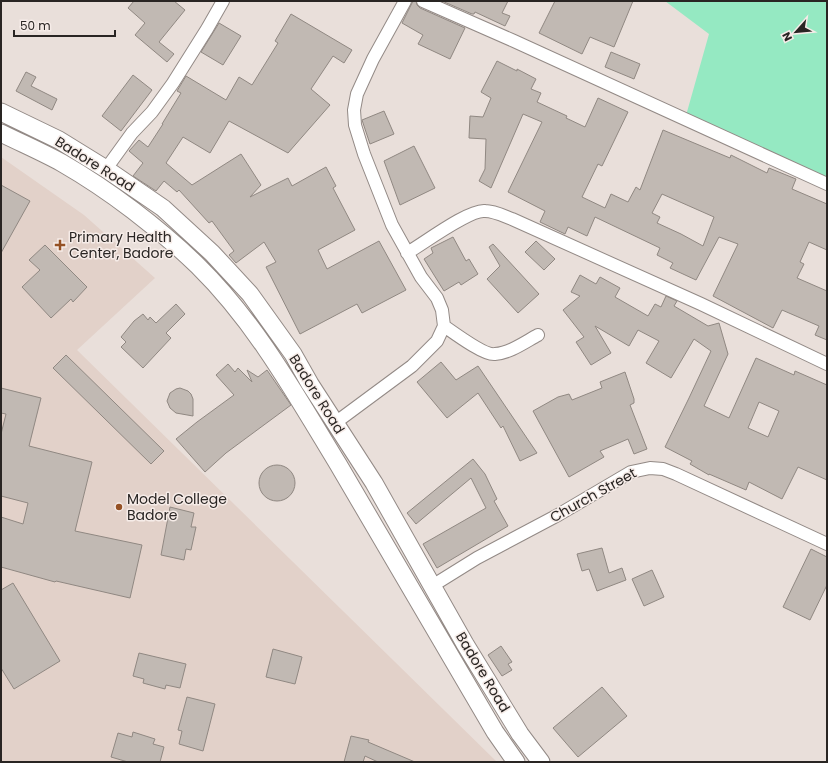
<svg xmlns="http://www.w3.org/2000/svg" width="828" height="763" viewBox="0 0 828 763" font-family="Poppins,sans-serif">
  <style>
    .built { fill: #e2d1c9 }
    .green { fill: #95e9c2 }
    .building { fill: #c1b9b3; stroke: #908882; fill-rule: evenodd }
    .lines { fill: none; stroke-linecap: round; stroke-linejoin: round }
    .street-casing { stroke: #938a86; stroke-width: 14 }
    .secondary-casing { stroke: #938a86; stroke-width: 19 }
    .street { stroke: #fff; stroke-width: 12 }
    .secondary { stroke: #fff; stroke-width: 17 }
    .poi-dot { fill: #955124; stroke: #f6ece8; stroke-width: 1.5 }
    .labels { text-anchor: middle; stroke-width: 3; stroke-linejoin: round; paint-order: stroke }
    .street-label { font-size: 14px; fill: #292523; stroke: #f6ece8 }
    .poi-label { font-size: 14px; fill: #292523; stroke: #f6ece8; text-anchor: start }
  </style>
  <rect width="100%" height="100%" fill="#e9dfda"/>
  <path class="built" d="M1,157l83,58 71,63 -78,72 420,412h-496z"/>
  <path class="green" d="M665,1h162v182l-142,-64 24,-85z"/>
  <path class="building" d="M134,1h40l11,9 -26,32 15,12 -7,8 -32,-27 10,-12 -17,-15z
    M413,1h3l1,4 3,3 45,20 -15,31 -32,-15 5,-9 -21,-12z
    M442,1h66l-6,12 8,3 -5,10 -30,-14 -1,2h-2z
    M555,1h78l-19,46 -24,-10 -8,17 -43,-21z
    M291,14l61,36 -8,13 -11,-7 -22,33 19,16 -42,48 -59,-32 -19,32 -27,-16 -17,26 26,22 49,-31 20,31 -11,12 38,-19 4,8 34,-19 10,19 -3,2 22,42 -37,20 9,19 52,-28 27,49 -44,23 -5,-9 -57,30 -34,-67 10,-5 -12,-20 -28,21 -7,-8 5,-4 -22,-30 -3,2 -30,-33 -2,2 -13,-11 -8,10 -23,-15 10,-13 -14,-12 10,-11 9,7 15,-23h-1l19,-31 -4,-2 9,-15 40,24 13,-23 13,8 26,-42 -3,-2z
    M219,23l22,13 -18,29 -22,-13z
    M611,52l29,12 -6,15 -29,-12z
    M497,61l20,10v-2l19,10 -5,10 10,4 -4,9 30,14 -1,2 19,9 13,-29 30,14 -26,54 -4,-2 -16,33 23,11 6,-14 17,8 8,-15 4,3 23,-60 67,28 1,-3 36,18 2,-5 27,11 -4,10 35,15v46l-18,-8 -9,20 4,2 -7,14 30,13v49l-12,-5 4,-9 -37,-16 -9,18 -60,-32 25,-52 -19,-7 -23,43 -26,-12 3,-5 -16,-8 3,-7 -65,-31 -8,19 -19,-9 -3,7 -25,-12 5,-11 -37,-19 34,-70 -19,-8 -32,74 -12,-7 6,-12 1,-30 -17,-1 1,-22 13,1 8,-19 -10,-6zM662,194l52,23 -11,29 -22,-12 -24,-11 3,-6 -8,-4z
    M26,72l10,5 -5,9 26,13 -5,11 -36,-19z
    M133,75l19,15 -31,41 -19,-15z
    M384,111l10,23 -24,10 -8,-24z
    M414,146l21,42 -35,17 -16,-44z
    M1,185l29,16 -29,52z
    M453,237l13,24 3,-2 9,15 -17,11 -2,-3 -15,9 -20,-32 9,-6 -2,-5z
    M536,241l19,18 -11,11 -19,-18z
    M493,244l46,50 -21,19 -31,-34 13,-13 -11,-19z
    M45,245l42,42 -14,15 -2,-3 -20,19 -29,-31 18,-17 -11,-10z
    M580,275l16,9 4,-7 20,11 -5,9 33,19 7,-12 6,3 5,-11 11,5 -3,5 34,20 11,-3 9,31 -24,52 25,12 27,-60 38,17 1,-4 32,14v95l-29,-13 -16,32 -33,-17 -3,8 -37,-16v1l-19,-11 2,-3 -27,-14 24,-49 22,-47 -17,-12 -23,39 -25,-15 13,-22 -21,-11 -9,16 -34,-20 16,27 -20,12 -15,-23 8,-5 -21,-27 17,-14 -9,-4zM759,402l20,9 -11,26 -20,-9z
    M176,304l9,10 -19,19 5,5 -28,30 -22,-21 5,-5 -5,-5 13,-16 9,-7 5,6 2,-3 6,6z
    M66,355l98,96 -13,13 -98,-96z
    M441,362l15,18 22,-14 59,87 -17,8 -17,-35 -2,2 -23,-35 -31,25 -30,-36z
    M228,364l7,8 3,-4 14,14 -5,-12 11,7 9,-7 24,35 -65,48 -21,19 -29,-33 21,-17 37,-27 -18,-20z
    M625,372l9,27v4l-4,2 17,44 -13,5 -6,-15 -28,12 4,6 -35,20 -36,-66 25,-14 11,-3 3,6 30,-12 -2,-6z
    M1,388l40,10 -12,48 63,16 -17,69 67,14 -12,53 -74,-17 -1,1 -54,-15v-50l22,7 5,-21 -27,-7v-62l5,-20 -5,-1z
    M180,388l8,3 3,3 2,5v17l-17,-3 -6,-5 -3,-7 3,-8 6,-4z
    M473,459l12,15 12,25 -3,2 14,25 -71,42 -14,-24 63,-36 -15,-30 -55,46 -9,-11z
    M259 483a18 18 0 1 1 36 0a18 18 0 1 1-36 0Z
    M170,507l24,6 -3,14h5l-5,23 -5,-1 -2,11 -23,-5z
    M602,548l7,25 13,-5 4,12 -29,11 -8,-22 -7,2 -5,-17z
    M811,549l16,8v28l-17,35 -27,-13z
    M652,570l12,27 -20,9 -12,-27z
    M13,583l47,78 -46,28 -13,-21v-78z
    M501,646l11,16 -4,2 4,6 -10,6 -14,-21z
    M273,649l29,8 -7,27 -29,-7z
    M139,653l47,11 -6,24 -14,-3 -1,4 -22,-6 1,-4 -11,-3z
    M602,687l25,29 -49,41 -25,-29z
    M187,697l28,7 -12,47 -24,-7 3,-13 -4,-1z
    M133,732l22,7 -2,5 11,3 -4,15h-32l-17,-5 7,-24 14,4z
    M351,736l18,4 -1,2 47,20h-37l-13,-6 -2,6h-19z"/>
  <g class="lines">
    <defs>
      <path id="street" d="M423,1l91,40 313,143
        M106,169l26,-36 20,-21 21,-29 34,-54 16,-28
        M407,253c16,-9 62,-44 78,-42 9,0 19,5 27,8l189,85 126,60
        M444,326c10,7 41,30 51,28 15,-1 30,-12 43,-19
        M335,423l77,-57 25,-25 7,-15 -2,-16 -5,-12 -16,-21 -29,-52 -28,-71 -9,-29 -1,-15 3,-16 16,-35 32,-58
        M432,586l45,-28 81,-43 73,-43 19,-4 13,1 13,5 151,70"/>
      <path id="secondary" d="M1,112l58,28 47,29 57,39 49,45 38,41 43,60 17,30 64,99 91,161 55,90 21,28
        M1,133c20,10 41,19 61,30 47,27 97,65 136,103 58,57 98,129 140,198 53,89 104,179 157,268l21,30"/>
    </defs>
    <use href="#street" class="street-casing"/>
    <use href="#secondary" class="secondary-casing"/>
    <use href="#street" class="street"/>
    <use href="#secondary" class="secondary"/>
  </g>
  <g class="poi-dot">
    <path d="M58 239h4v4h4v4h-4v4h-4v-4h-4v-4h4z"/>
    <circle cx="119" cy="507" r="4"/>
  </g>
  <g class="labels">
    <g class="street-label">
      <text transform="translate(95 164) rotate(32)" y="5">Badore Road</text>
      <text transform="translate(317 394) rotate(58)" y="5">Badore Road</text>
      <text transform="translate(593 495) rotate(-29)" y="5">Church Street</text>
      <text transform="translate(483 672) rotate(59)" y="5">Badore Road</text>
    </g>
    <g class="poi-label">
      <text x="69" y="242">Primary Health<tspan x="69" dy="16">Center, Badore</tspan></text>
      <text x="127" y="504">Model College<tspan x="127" dy="16">Badore</tspan></text>
    </g>
  </g>
  <rect width="828" height="763" fill="none" stroke="#292523" stroke-width="4"/>
  <g transform="translate(796 32) rotate(243)" stroke="#f6ece8" stroke-width="3" paint-order="stroke">
  <path d="M0-3L7 15L0 10L-7 15Z" fill="#292523"/>
  <text y="-6" font-size="11" font-weight="bold" text-anchor="middle" fill="#292523">N</text>
  </g>
  <path d="M14 30v6h101v-6" fill="none" stroke="#292523" stroke-width="2"/>
  <text x="20" y="30" font-size="12" fill="#292523" stroke="#f6ece8" stroke-width="3" paint-order="stroke">50 m</text>
</svg>
